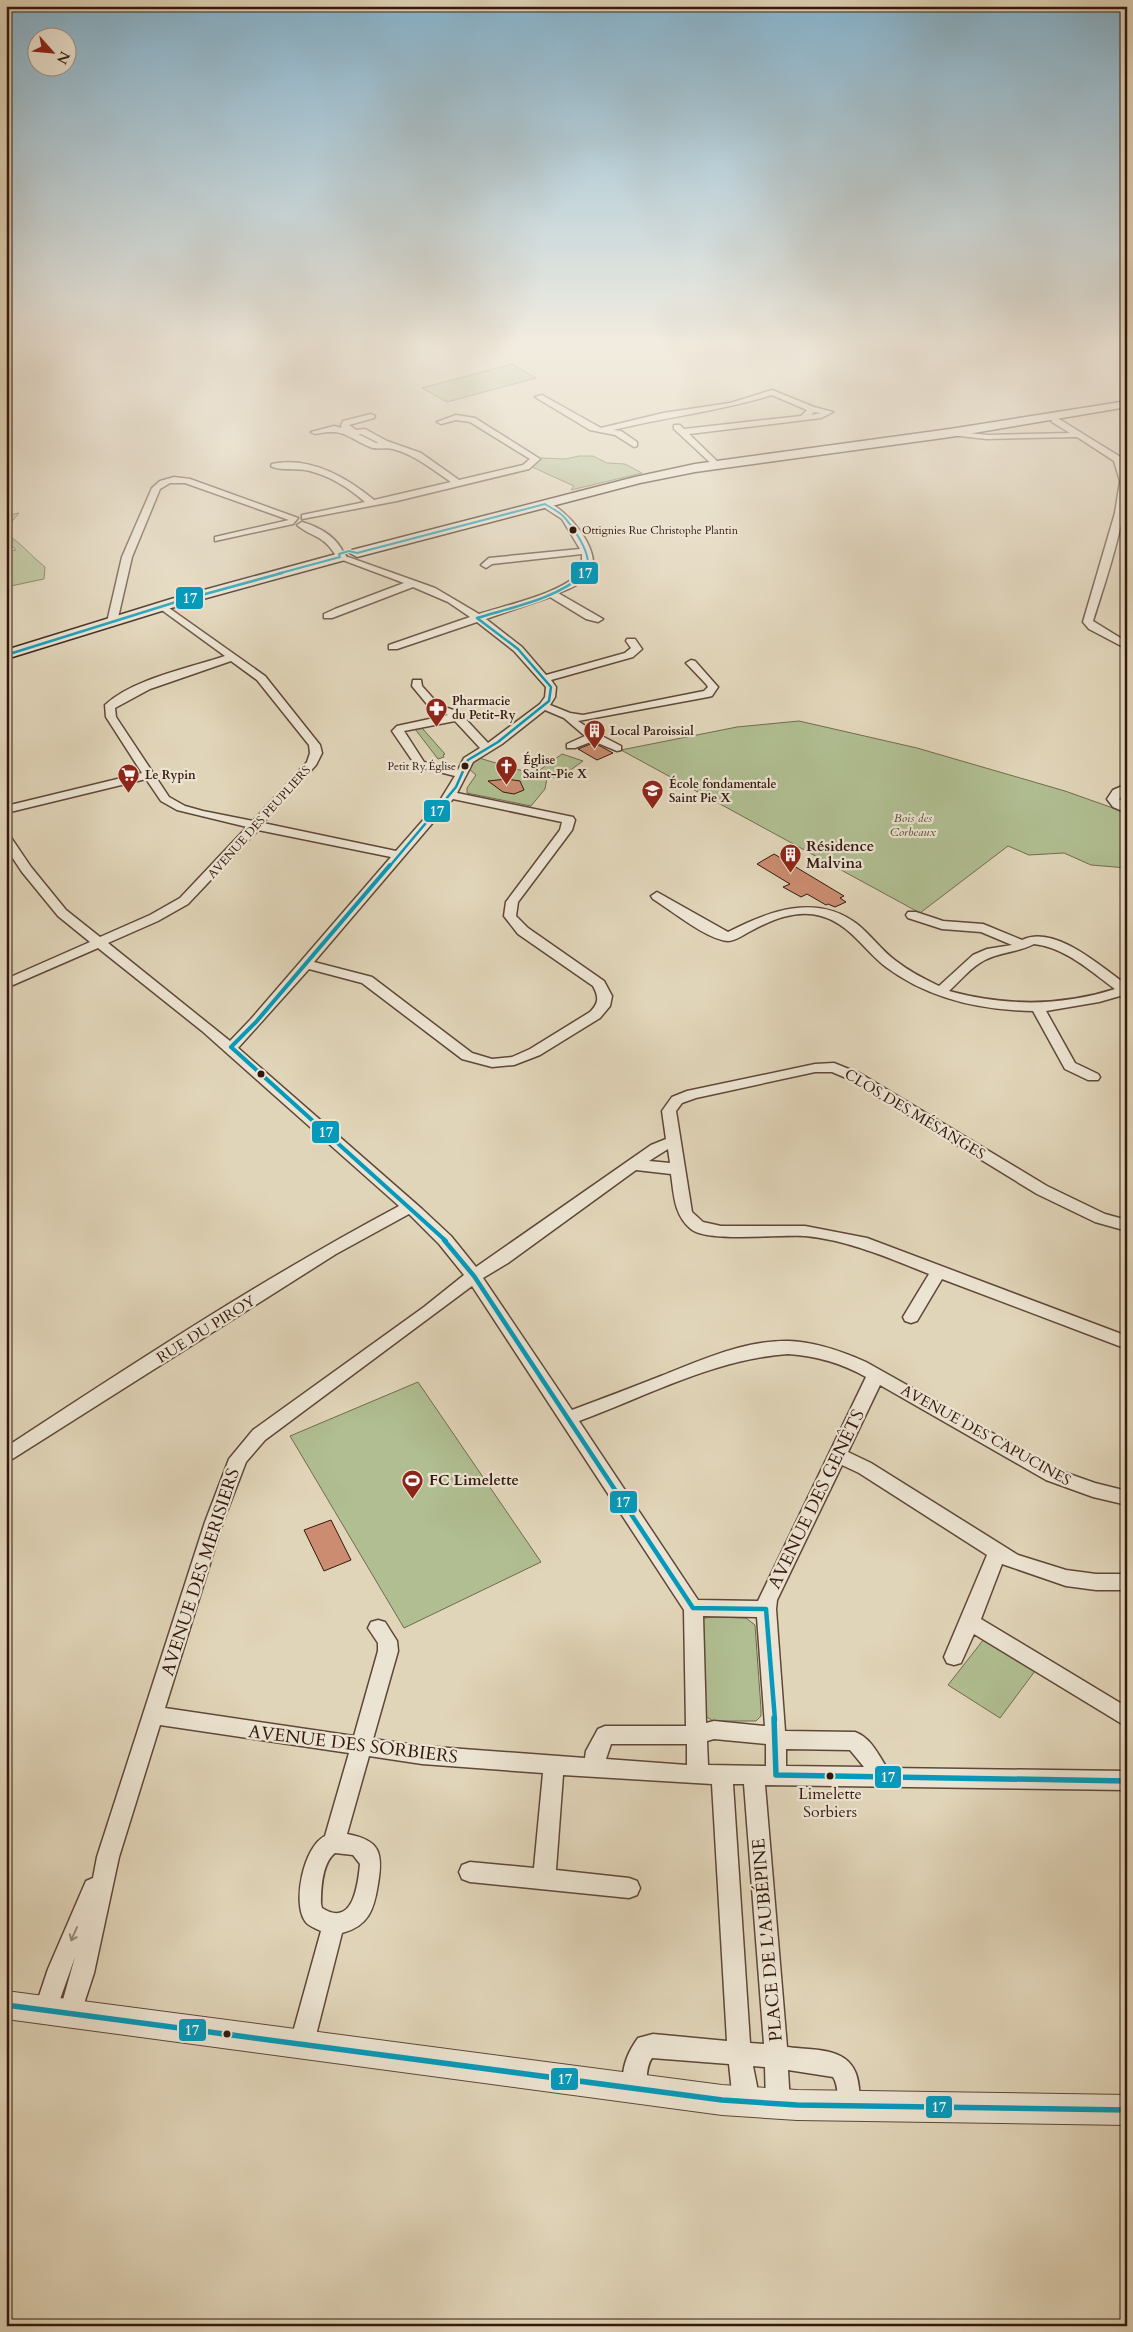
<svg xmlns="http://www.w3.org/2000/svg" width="1133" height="2332" viewBox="0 0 1133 2332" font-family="Cardo,serif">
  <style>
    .green { fill: #b0be91; stroke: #726b4f }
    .building { fill: #cb8c71; stroke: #34180d }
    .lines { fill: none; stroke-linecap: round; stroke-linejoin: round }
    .minor-casing { stroke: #5f4738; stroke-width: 3 }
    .tertiary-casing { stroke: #5f4738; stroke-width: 2 }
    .secondary-casing { stroke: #34180d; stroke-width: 3 }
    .minor { fill: #ece4d2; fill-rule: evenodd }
    .tertiary { fill: #ece4d2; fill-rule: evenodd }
    .secondary { fill: #ece4d2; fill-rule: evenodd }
    .bus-1-far4-casing { stroke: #ece4d2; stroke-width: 4 }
    .bus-1-far3-casing { stroke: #ece4d2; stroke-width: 5 }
    .bus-1-far2-casing { stroke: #ece4d2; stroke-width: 8 }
    .bus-1-far1-casing { stroke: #ece4d2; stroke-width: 8 }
    .bus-1-casing { stroke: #ece4d2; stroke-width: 9 }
    .bus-1-far4 { stroke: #059abb; stroke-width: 2 }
    .bus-1-far3 { stroke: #059abb; stroke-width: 2.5 }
    .bus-1-far2 { stroke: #059abb; stroke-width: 4 }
    .bus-1-far1 { stroke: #059abb; stroke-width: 4.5 }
    .bus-1 { stroke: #059abb; stroke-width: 5.5 }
    .oneway { stroke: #998879 }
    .bus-dot { fill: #34180d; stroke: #ece4d2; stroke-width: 2 }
    .labels { text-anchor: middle; stroke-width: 4.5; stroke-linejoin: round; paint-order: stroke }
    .far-bus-label { font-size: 11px; fill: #34180d; stroke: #ece4d2; text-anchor: start }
    .far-poi-label { font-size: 12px; font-weight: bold; fill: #34180d; stroke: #ece4d2; text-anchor: start }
    .far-park-label { font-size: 12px; font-style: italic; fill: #594a35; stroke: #ece4d2 }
    .far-street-label { font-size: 12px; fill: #34180d; stroke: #ece4d2 }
    .poi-label { font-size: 15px; font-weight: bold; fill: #34180d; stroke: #ece4d2; text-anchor: start }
    .street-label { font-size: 15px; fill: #34180d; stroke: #ece4d2 }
    .near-bus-label { font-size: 16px; fill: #34180d; stroke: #ece4d2 }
    .near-street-label { font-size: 18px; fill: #34180d; stroke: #ece4d2 }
    .line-badge { stroke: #ece4d2; stroke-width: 2 }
    .badge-label { font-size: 14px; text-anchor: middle; font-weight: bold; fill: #fff }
  </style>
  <rect width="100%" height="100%" fill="#e1d5b9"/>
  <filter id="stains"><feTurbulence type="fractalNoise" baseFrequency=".004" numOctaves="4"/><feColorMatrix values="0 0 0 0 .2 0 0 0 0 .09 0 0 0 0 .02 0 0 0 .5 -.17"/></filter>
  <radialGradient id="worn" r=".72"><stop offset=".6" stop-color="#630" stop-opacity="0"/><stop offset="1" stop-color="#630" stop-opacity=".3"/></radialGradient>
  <path class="green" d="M512,364l24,14 -89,24 -25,-14z
    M579,456h14l14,7 18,1 17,9 -71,17 3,-4 -42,-19 9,-9 24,1z
    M19,513l-10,12 2,12c13,9 21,20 34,30l-1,12 -38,8v-35l10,-2 -10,-10v-24z
    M799,721l118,27 148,43 62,22v55l-36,-3 -27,-12 -35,2 -21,-9 -88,67 -299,-163 116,-23z
    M422,728l23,26 -2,1 1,2 -6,2 -23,-30z
    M562,754l21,7 -25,18 -21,-7z
    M479,758l68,20 -2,11 -14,17 -64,-13v-5l9,-13 -7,-6 4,-8z
    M418,1382l123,180 -137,66 -114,-192z
    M712,1617l34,1 9,7 6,84v7l-5,5h-43l-9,-6 -3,-94 4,-3z
    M984,1639l51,32 -35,47 -52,-33z"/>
  <path class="building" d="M593,743l7,3 13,7 -16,7 -19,-11z
    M507,779l13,2 4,9 -10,4 -11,-2 -15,-11z
    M774,854l70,42 -4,2 6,4 -11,5 -7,-3 -2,1 -19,-11 -6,3 -18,-10 7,-3 -33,-20z
    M331,1520l20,40 -27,11 -20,-41z"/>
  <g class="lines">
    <defs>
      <path id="minor" d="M772,390l42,17 19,5 -12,6 -132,16 30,29 1,2 -4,3 -42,-39v-4h6l4,4 117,-13 6,-6 -35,-15c-52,16 -106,22 -159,35l8,1 16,11v4l-3,1 -19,-12 -25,-5 -55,-33 7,-2 59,33 62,-15 67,-10zM814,412l7,1 -10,2z
        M371,414l4,2 -1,2 -25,7 7,5 9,-1 22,12 34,12 38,27 64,-15 7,-6 -60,-37 -14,-2 -15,4 -4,-2 19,-7 19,3 65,41 -11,10 -132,32 -95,18v-4l63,-13c-16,-14 -35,-26 -55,-31 -10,-3 -33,0 -39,-5l1,-2c38,-8 74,13 102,36l77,-18c-19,-13 -36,-27 -58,-33 -7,-2 -16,1 -23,-2 -25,-11 -26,-19 -55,-13l-4,-2 23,-6 8,2 -1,-2 2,-5zM358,434h3l18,9h-3z
        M1054,414l5,5 68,42v7l-3,-1c9,38 -19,115 -31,154l34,21v7l-38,-20 -6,-7 32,-109 5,-32 -6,-20 -37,-24 -90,2 -37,-4 -4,-2 4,-2 37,4 83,-2 -18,-11 -2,-6z
        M174,477l16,2 108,39 -5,6 -78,17v-4l74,-17 -104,-37h-15l-10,6 -28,68 -15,65 -9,2 -1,-2 15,-65 30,-69 8,-7z
        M545,501c21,7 57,49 46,71 -7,11 -21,17 -33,21l45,26 -5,3 -12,-3 -36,-22 -64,22 36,28 24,28 79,-22 6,-5 -5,-7 1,-2h8l7,10 -9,8 -82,23 5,7 -1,10 -5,8 20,8 13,2 121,-24 4,-4 -2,-3 -20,-21 5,-3 4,1 23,26 -6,9 -4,1 -130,24 16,11 27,14v4l-4,1 -24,-10 -18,7h-8v-4l18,-8 -21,-18 -19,-8 -43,34 -29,18 -16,31 116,24 2,3 -3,10 -54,72 -2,14 12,12 76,53 8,15 -2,10 -10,12 -60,37 -26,10 -22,2 -30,-8 -100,-76 -53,-14 -71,79 184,161 29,27 25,31 175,-122 15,-6 -4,-28 10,-14 15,-6 128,-27 19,-1 27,11 186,112 58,28 22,6v11l-32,-9 -58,-28 -186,-114 -19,-8h-17l-119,26 -14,5 -6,8 16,101 11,10 18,4h84l62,12 260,98v13l-185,-70 -25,42 -6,2 -6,-2 -2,-4 26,-43c-40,-16 -81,-34 -124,-38 -25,-2 -97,7 -114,-7 -17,-14 -17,-34 -20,-55l-35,-4 -128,93 -25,15 89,132c29,-11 59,-22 89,-34 40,-16 84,-36 128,-35 27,1 52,10 77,21l192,108 37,13 32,8v14l-34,-8 -47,-17 -166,-95 -32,67 23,11 147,92 48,15 30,4h31v16h-31l-30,-4 -64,-22 -21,55 146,88v20l-153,-93 -13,29 -7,2 -7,-2 -3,-6 43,-102 -128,-82 -17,-8 -65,135 -1,9 9,122 70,1c16,6 23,22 32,36l240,3v19l-362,-5 22,262c32,4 69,-1 72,41 1,10 2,17 -2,26l-8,4 -8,-4c-5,-11 -1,-27 -8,-37l-45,-7 2,34 -4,8 -8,4 -8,-4 -4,-8 -1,-37 -12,-1 4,20v16l-4,8 -8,4 -8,-4 -4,-8 -4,-38 -77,-6c-8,11 -3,27 -9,40l-8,4 -8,-4c-9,-21 -2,-42 11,-60l15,-4 74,7 -15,-257 -149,-9 -7,95 73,8 8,3 3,7 -3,7 -8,3 -159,-16 -8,-3 -3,-7 3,-7 8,-3 64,6 9,-95 -121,-9 -53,-8 -22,78c34,6 36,20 31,50 -4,25 -9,42 -36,49l-28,110 -4,8 -8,4 -8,-4 -4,-8 31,-112c-6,-3 -13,-5 -16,-10 -13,-19 -1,-75 20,-85l24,-83 -189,-28 -41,132 -25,116 -16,49 -8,3 -8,-3 -3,-8 16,-57 -22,62 -8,3 -8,-3 -3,-8 14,-42 38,-88 7,-3 4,-21 108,-335 24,-63 24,-29 171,-123 40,-32 -25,-31 -30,-30 -73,40 -330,209v-16c128,-84 258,-169 393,-241l-197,-175 -104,-83 -92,40v-9l84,-37 -32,-26 -36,-44 -16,-24v-13l4,1 21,31 35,43 34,27 50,-22 30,-17 67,-71 -70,-17 -16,-9 -15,-22 -140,34v-7l136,-33 -36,-56 -1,-12c28,-26 84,-37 120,-49l-66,-48v-4l3,-1 103,73 55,69 2,8 -6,12 -53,58 133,28 43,-49 16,-26 -39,-10 -24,-35 5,-5 51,-11 -17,-6 -19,-23 1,-6h8l1,6 17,19 20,7 29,31 52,-39 5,-7 1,-10 -32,-36 -37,-29 -80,27h-8v-4l81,-28 -22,-15 -35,-15 -81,31h-8v-4l11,-5 69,-26 -64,-24 8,-2 87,31 44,26c27,-9 86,-21 103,-44v-16l-90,10 -6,4 -5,-3 8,-7 91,-9 -18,-30 -20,-13v-4zM231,661l26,19 52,65 1,8 -3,9 -54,59 -50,-10 -18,-5 -16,-9 -53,-80 -1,-9 35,-19zM455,721l25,27 -16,10 -6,12 -34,-8 -20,-31zM453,799l109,23 -2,8 -54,72 -2,14 14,18 75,52c6,11 6,17 -3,26l-60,37 -18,8 -20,2 -20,-6 -100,-76 -58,-15zM258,830l133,27 -140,162 -21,22 -122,-98 50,-22 30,-17zM668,1149l2,14 -21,-2zM472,1286l212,324 2,116h-81l-7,3 -12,22 -1,7 -163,-12 -49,-7 25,-88 -1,-10 -12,-19 -7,-2 -7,2 -3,6 10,15v8l-24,85 -189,-28 58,-186 23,-60 19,-22zM788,1354c29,2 53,9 78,23l-108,224 -60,-1 -119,-179c68,-25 136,-62 209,-67zM703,1616l54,1 8,109 -51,-5 -8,2zM714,1739l52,5v22l-58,-1 -1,-24zM611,1744h76v21l-81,-6zM786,1749l64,1 14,17 -78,-1zM733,1784h11l20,260 -14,-1zM335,1853l18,2 7,9c-2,21 -7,64 -38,44l-1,-4c0,-16 1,-41 14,-51z
        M302,522c17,5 35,15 42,32l-2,2h-6c-12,-21 -23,-18 -39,-31z
        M1127,784v8l-8,7 8,6v8l-14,-6 -6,-8 6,-9z
        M657,892l71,40c41,-21 88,-39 129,-8 14,11 24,26 39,37 13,10 28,18 43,25l34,-31 14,-6 25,-4 -31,-13 -39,-3 -34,-11 -2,-3 2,-3h8l27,9 40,3 39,16c33,-16 79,27 105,45v9l-28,8 -53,9 29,52 23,11 2,3 -2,3h-10l-23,-11 -32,-58c-53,-1 -104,-12 -147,-44 -22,-17 -36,-43 -65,-51 -25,-7 -50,4 -72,16 -6,3 -14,9 -21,9 -21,-1 -57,-31 -75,-42l-2,-3zM1034,944c32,4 55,26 81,45 -56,18 -110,17 -166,2 11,-10 23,-25 36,-31 16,-8 31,-7 49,-16z"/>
      <path id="tertiary" d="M6,1991l716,94 75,5 330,5v30l-330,-5 -75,-5 -716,-96z"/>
      <path id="secondary" d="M1127,401v6l-177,30 -255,35 -55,11 -283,74 -7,-4 2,-3 283,-73 60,-13 255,-35z
        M340,553l5,1 2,3 -2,3 -164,45 -175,54v-9l165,-51z"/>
    </defs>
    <use href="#minor" class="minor-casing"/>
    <use href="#tertiary" class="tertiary-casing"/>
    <use href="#secondary" class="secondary-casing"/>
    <use href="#minor" class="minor"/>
    <use href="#tertiary" class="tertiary"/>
    <use href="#secondary" class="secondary"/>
    <defs>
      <path id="bus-1-far4" d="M277,574l63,-17 -1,-3 10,-3 8,2 188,-49c6,4 15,8 20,14 10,12 32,43 19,56"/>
      <path id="bus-1-far3" d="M477,618c36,-11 80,-19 108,-45
        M6,655l170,-53 106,-29
        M389,867l67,-80 12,-27 30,-18 51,-41 2,-14 -33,-38 -41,-31"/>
      <path id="bus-1-far2" d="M390,865l-134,157 -25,25 215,194"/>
      <path id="bus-1-far1" d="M444,1240l30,36 219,332 73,1 9,111"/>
      <path id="bus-1" d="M774,1718l2,57 351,6
        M6,2005l716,95 75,5 330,5"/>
    </defs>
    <use href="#bus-1-far4" class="bus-1-far4-casing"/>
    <use href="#bus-1-far3" class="bus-1-far3-casing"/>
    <use href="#bus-1-far2" class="bus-1-far2-casing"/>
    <use href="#bus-1-far1" class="bus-1-far1-casing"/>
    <use href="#bus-1" class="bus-1-casing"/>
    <use href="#bus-1-far4" class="bus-1-far4"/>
    <use href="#bus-1-far3" class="bus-1-far3"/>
    <use href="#bus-1-far2" class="bus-1-far2"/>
    <use href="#bus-1-far1" class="bus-1-far1"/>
    <use href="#bus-1" class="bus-1"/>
  </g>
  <defs><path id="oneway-shaft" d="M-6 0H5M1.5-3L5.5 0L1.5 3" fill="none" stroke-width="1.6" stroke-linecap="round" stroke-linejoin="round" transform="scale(1.25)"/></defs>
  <use class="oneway" href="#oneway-shaft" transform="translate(74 1934) rotate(114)"/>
  <linearGradient id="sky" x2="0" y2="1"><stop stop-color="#86b6d2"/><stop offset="0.51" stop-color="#f2ece0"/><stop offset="1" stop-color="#f2ece0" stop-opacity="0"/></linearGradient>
  <rect width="1133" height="672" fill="url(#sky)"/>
  <defs>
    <symbol id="pharmacy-pin" viewBox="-11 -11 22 30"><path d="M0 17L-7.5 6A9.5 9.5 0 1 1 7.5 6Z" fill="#8f2418" stroke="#ece4d2"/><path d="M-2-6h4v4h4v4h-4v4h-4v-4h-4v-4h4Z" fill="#fff"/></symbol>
    <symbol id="building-pin" viewBox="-11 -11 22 30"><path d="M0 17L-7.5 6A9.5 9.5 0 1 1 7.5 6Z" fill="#8f2418" stroke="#ece4d2"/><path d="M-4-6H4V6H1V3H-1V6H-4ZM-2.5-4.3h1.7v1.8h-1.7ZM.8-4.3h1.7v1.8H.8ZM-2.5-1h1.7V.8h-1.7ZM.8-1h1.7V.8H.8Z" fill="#fff"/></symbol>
    <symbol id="church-pin" viewBox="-11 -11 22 30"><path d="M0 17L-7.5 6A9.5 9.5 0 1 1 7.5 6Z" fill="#8f2418" stroke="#ece4d2"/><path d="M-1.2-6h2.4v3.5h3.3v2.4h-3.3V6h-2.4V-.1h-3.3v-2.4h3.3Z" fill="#fff"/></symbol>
    <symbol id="supermarket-pin" viewBox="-11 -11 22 30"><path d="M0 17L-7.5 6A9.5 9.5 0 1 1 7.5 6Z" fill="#8f2418" stroke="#ece4d2"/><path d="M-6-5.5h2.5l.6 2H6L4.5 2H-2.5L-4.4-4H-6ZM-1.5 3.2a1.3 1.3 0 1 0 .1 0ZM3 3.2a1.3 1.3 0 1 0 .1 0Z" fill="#fff"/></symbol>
    <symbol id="school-pin" viewBox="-11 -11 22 30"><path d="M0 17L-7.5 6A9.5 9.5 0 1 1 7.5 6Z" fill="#8f2418" stroke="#ece4d2"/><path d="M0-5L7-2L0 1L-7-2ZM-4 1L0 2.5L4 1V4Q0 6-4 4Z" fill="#fff"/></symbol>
    <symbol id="stadium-pin" viewBox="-11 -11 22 30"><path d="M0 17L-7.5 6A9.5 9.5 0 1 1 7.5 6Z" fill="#8f2418" stroke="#ece4d2"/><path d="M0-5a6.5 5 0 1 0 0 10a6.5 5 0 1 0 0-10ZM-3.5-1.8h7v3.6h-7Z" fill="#fff"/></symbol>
  </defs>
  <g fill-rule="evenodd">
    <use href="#pharmacy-pin" x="424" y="696" width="25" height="34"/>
    <use href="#building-pin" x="582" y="718" width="25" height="34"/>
    <use href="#church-pin" x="494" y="754" width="25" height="34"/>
    <use href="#supermarket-pin" x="116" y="762" width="25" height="34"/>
    <use href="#school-pin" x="640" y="778" width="25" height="34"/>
    <use href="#building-pin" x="778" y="842" width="25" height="34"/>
    <use href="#stadium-pin" x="400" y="1468" width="25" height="34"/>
  </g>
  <g class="bus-dot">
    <circle cx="573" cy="530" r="4.5"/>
    <circle cx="465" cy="766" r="4.5"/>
    <circle cx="261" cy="1074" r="4.5"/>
    <circle cx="830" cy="1776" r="4.5"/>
    <circle cx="227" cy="2034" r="4.5"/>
  </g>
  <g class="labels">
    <g class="far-bus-label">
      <text x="582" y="534">Ottignies Rue Christophe Plantin</text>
      <text x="456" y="770" text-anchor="end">Petit Ry Église</text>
    </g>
    <g class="far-poi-label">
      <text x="452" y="705">Pharmacie<tspan x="452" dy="14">du Petit-Ry</tspan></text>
      <text x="610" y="735">Local Paroissial</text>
      <text x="523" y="764">Église<tspan x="523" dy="14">Saint-Pie X</tspan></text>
      <text x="145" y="779">Le Rypin</text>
      <text x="669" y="788">École fondamentale<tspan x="669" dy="14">Saint Pie X</tspan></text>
    </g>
    <g class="far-park-label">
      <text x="913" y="822">Bois des<tspan x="913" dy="14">Corbeaux</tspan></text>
    </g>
    <g class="far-street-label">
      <text transform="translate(259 822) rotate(-48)" y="4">AVENUE DES PEUPLIERS</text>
    </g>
    <g class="poi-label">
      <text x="806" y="851">Résidence<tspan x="806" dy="17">Malvina</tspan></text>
      <text x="429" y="1485">FC Limelette</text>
    </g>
    <g class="street-label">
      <text transform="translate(915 1114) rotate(31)" y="5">CLOS DES MÉSANGES</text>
      <text transform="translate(206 1329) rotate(-32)" y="5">RUE DU PIROY</text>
      <text transform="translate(986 1435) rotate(29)" y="5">AVENUE DES CAPUCINES</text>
    </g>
    <g class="near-bus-label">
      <text x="830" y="1799">Limelette<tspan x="830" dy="18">Sorbiers</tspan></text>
    </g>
    <g class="near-street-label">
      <text transform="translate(816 1499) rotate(-64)" y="6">AVENUE DES GENÊTS</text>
      <text transform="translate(200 1572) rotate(-72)" y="6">AVENUE DES MERISIERS</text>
      <text transform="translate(353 1744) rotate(7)" y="6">AVENUE DES SORBIERS</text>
      <text transform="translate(767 1940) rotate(-95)" y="6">PLACE DE L'AUBÉPINE</text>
    </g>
  </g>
  <g class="line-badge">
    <rect x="570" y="561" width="29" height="24" rx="5" fill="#059abb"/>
    <rect x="175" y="586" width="29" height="24" rx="5" fill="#059abb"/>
    <rect x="423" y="799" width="28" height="24" rx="5" fill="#059abb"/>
    <rect x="311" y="1120" width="29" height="24" rx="5" fill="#059abb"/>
    <rect x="609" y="1490" width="29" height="24" rx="5" fill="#059abb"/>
    <rect x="874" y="1765" width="28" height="24" rx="5" fill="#059abb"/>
    <rect x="178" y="2018" width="29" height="24" rx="5" fill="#059abb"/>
    <rect x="550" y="2067" width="29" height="24" rx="5" fill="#059abb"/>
    <rect x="925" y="2095" width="28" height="24" rx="5" fill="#059abb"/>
  </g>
  <g class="badge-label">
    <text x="585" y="578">17</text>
    <text x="190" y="603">17</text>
    <text x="437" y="816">17</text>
    <text x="326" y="1137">17</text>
    <text x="623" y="1507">17</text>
    <text x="888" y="1782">17</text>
    <text x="192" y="2035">17</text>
    <text x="565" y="2084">17</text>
    <text x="939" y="2112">17</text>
  </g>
  <rect width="1133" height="2332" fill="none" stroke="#e1d5b9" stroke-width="25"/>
  <rect x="8" y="8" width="1118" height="2317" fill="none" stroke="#34180d" stroke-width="2.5"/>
  <rect x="12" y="12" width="1108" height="2307" fill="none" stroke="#34180d"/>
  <g transform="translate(52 52) rotate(117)"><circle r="24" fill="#ece4d2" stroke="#a29283"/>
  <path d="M0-4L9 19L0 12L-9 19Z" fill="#8f2418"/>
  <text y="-8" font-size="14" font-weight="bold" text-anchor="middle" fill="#34180d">N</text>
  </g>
  <rect width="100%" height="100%" filter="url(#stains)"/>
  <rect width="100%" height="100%" fill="url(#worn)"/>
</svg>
